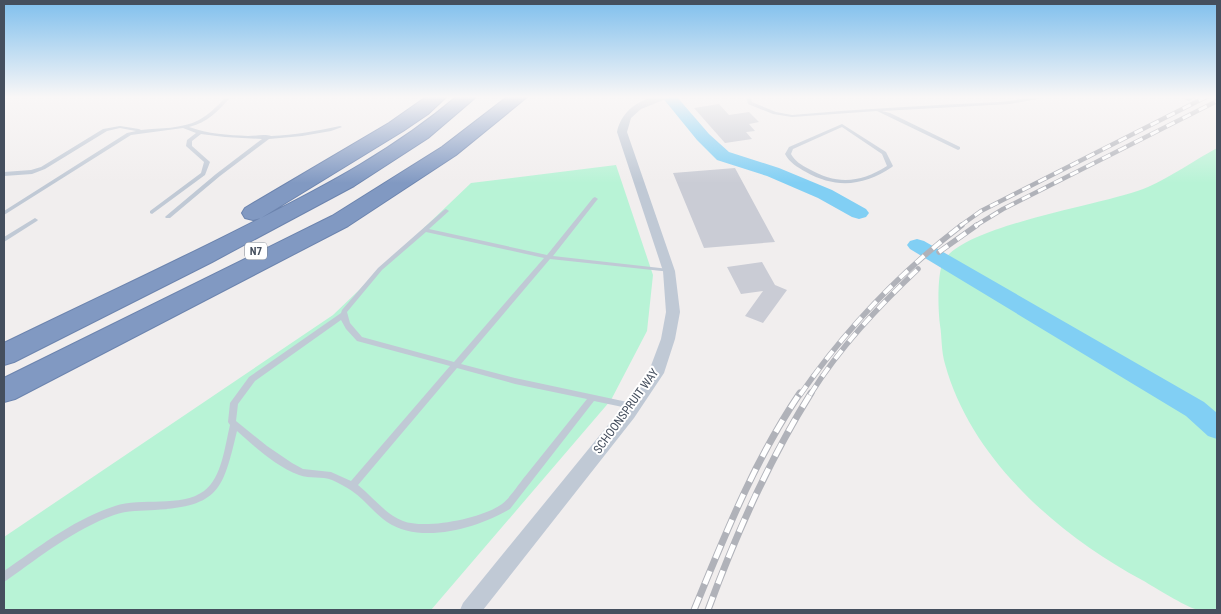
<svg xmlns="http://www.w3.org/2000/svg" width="1221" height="614" viewBox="0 0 1221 614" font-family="'Roboto Condensed',sans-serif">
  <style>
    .green { fill: #b8f3d6 }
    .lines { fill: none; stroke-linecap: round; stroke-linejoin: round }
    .river { fill: #81cff4; fill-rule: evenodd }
    .building { fill: #caccd5 }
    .motorway-casing { stroke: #6c84ae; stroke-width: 2 }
    .service { fill: #c0c9d5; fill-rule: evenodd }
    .minor { fill: #c0c9d5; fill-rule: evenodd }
    .motorway { fill: #8199c2; fill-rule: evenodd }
    .rail-far2-casing { stroke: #b0b2b9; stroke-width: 4.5 }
    .rail-far1-casing { stroke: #b0b2b9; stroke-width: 5.5 }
    .rail-casing { stroke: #b0b2b9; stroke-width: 7 }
    .rail-far2 { stroke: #fff; stroke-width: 3; stroke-dasharray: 9; stroke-linecap: butt }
    .rail-far1 { stroke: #fff; stroke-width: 4; stroke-dasharray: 11; stroke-linecap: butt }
    .rail { stroke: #fff; stroke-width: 5; stroke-dasharray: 14; stroke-linecap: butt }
    .labels { text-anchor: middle; stroke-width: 4; stroke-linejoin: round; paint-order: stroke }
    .shield { fill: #fff; stroke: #7d848e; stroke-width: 1 }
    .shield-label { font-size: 11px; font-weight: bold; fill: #454f5e }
    .street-label { font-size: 12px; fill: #454f5e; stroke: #fff }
  </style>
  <rect width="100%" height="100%" fill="#f1eeee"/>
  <path class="green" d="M1217,148v462c-6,0 -14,2 -19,0 -14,-4 -42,-22 -56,-30 -84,-45 -171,-121 -197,-216 -4,-13 -3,-27 -5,-39 -2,-15 -3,-50 3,-63 20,-38 164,-57 205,-75 24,-11 47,-27 69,-39z
    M616,165l37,110 -6,56 -36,69 -180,210h-427v-73l329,-222 138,-132z"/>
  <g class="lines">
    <path class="river" d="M662,97h15l32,37 20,18 50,16 53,22 34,19 3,4 -3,4 -7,2 -7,-2 -34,-19 -51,-22 -50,-16 -20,-20z
      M917,239l7,2 280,161 13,11v26l-9,-3 -22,-20 -276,-167 -3,-4 3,-4z"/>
  </g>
  <path class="building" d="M719,104l10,11 20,-3 10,10 -10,2 6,7 -9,1 6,7 -27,4 -31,-35z
    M735,168l40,74 -71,6 -31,-75z
    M762,262l13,23 12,5 -24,33 -18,-7 18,-25 -22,3 -14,-27z"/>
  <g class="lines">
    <defs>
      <path id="motorway" d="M426,97h20l-18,17 -25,17 -142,87 -8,2 -8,-2 -3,-5 3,-5 144,-85z
        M456,97h20l-48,41 -74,48 -142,76 -198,100 -10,3v-22c84,-41 169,-80 253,-123 70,-35 139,-72 199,-123z
        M507,97h20l-71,58 -108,71 -333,173 -11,3v-24l328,-162 110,-69z"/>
    </defs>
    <use href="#motorway" class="motorway-casing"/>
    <path class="service" d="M226,97h5c-12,13 -24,26 -42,30 19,7 39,8 59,9 7,0 17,-2 23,0 24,-1 46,-5 69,-10l2,1 -11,4 -29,5 -33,3 -49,37 -50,42h-4l-1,-1 1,-1 50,-42 46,-35 -37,-2 -24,-3 -9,7v5l18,16 -5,13 -53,39 -2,-1v-2l51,-38 3,-11 -18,-16 1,-6 9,-7 -13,-5 -52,7 -127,80v-4l123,-78 9,-2 -16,-3 -13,3 -62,38 -13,5 -28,2v-4l27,-2 10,-3 62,-38 17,-3 19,3 2,1c19,-2 41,-1 58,-10 11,-6 19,-15 27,-23z
      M746,97h4l2,5 24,10 16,3c69,-6 138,-10 208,-13 15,-1 30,-5 45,-5l-2,1 -33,6 -128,7 8,2 70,34v2l-2,1 -81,-39 -85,6 -19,-3 -25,-10z
      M1190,97h6l-7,4 -4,-1z
      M842,124l44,28 7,14 -1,1c-28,19 -56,22 -86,5 -9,-5 -16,-9 -21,-18l4,-7zM842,127l40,27 5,12c-27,17 -50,19 -78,3 -8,-4 -14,-8 -18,-15l2,-5z
      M595,197l3,2 -1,1 -44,56 116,13 2,1 1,1 -1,1 -121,-13 -89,105 54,14 117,25 3,1 1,2 -1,2 -3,1 -38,-8 -84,108c-32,19 -89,36 -123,13 -13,-9 -22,-22 -35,-31 -6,-4 -13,-8 -20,-11 -10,-4 -22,-1 -33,-5 -24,-9 -44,-28 -62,-44 -14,58 -17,75 -82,79 -13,1 -28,0 -41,5 -39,14 -73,41 -107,65l-3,2v-11c35,-24 70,-52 111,-65 26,-9 66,2 89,-15 18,-13 21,-46 26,-66l-2,-3 2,-19 19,-26 92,-64 1,-3 36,-42 66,-58 2,-1 3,2 -20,18 118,26 46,-57zM426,232l118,26 -90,104 -92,-25 -12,-14 -3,-11 35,-42zM341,320l5,9 11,12 93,25 -99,115 -20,-9 -28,-3 -11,-6 -25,-17 -31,-25 2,-17 17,-23zM457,368l58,16 72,15c-20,25 -40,50 -60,75 -7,8 -17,24 -25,30 -19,14 -76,26 -99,17 -18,-7 -30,-24 -45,-36z
      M35,218l3,2 -1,1 -33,21v-5z"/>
    <path class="minor" d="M653,97h18l-30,12 -10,9 -4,14 48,139 5,41 -5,27 -11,34 -30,45 -151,192h-23l3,-7 159,-195 27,-37 12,-32 5,-27 -3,-41 -46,-139c4,-19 18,-30 36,-35z"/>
    <use href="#motorway" class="motorway"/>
    <defs>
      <path id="rail-far2" d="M960,226l21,-15 225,-114
        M975,226l28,-17 214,-108"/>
      <path id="rail-far1" d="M939,252l38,-27
        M800,395c45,-65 99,-122 162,-170
        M810,395c30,-48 68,-88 108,-126"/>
      <path id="rail" d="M694,610c31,-75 60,-149 106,-217
        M708,610c28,-76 60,-148 103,-217"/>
    </defs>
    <use href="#rail-far2" class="rail-far2-casing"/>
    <use href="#rail-far1" class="rail-far1-casing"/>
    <use href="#rail" class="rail-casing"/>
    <use href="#rail-far2" class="rail-far2"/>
    <use href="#rail-far1" class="rail-far1"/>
    <use href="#rail" class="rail"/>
  </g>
  <linearGradient id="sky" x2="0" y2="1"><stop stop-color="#7fbfed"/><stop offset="0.53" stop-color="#f9f7f7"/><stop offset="1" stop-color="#f9f7f7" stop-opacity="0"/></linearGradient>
  <rect width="1221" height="183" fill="url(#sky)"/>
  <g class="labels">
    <rect class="shield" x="245" y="242.5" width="22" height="17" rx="4"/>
    <g class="shield-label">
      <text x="256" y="255">N7</text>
    </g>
    <g class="street-label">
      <text transform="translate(626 411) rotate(-54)" y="4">SCHOONSPRUIT WAY</text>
    </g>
  </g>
  <rect width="1221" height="614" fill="none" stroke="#454f5e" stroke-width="10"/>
</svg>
